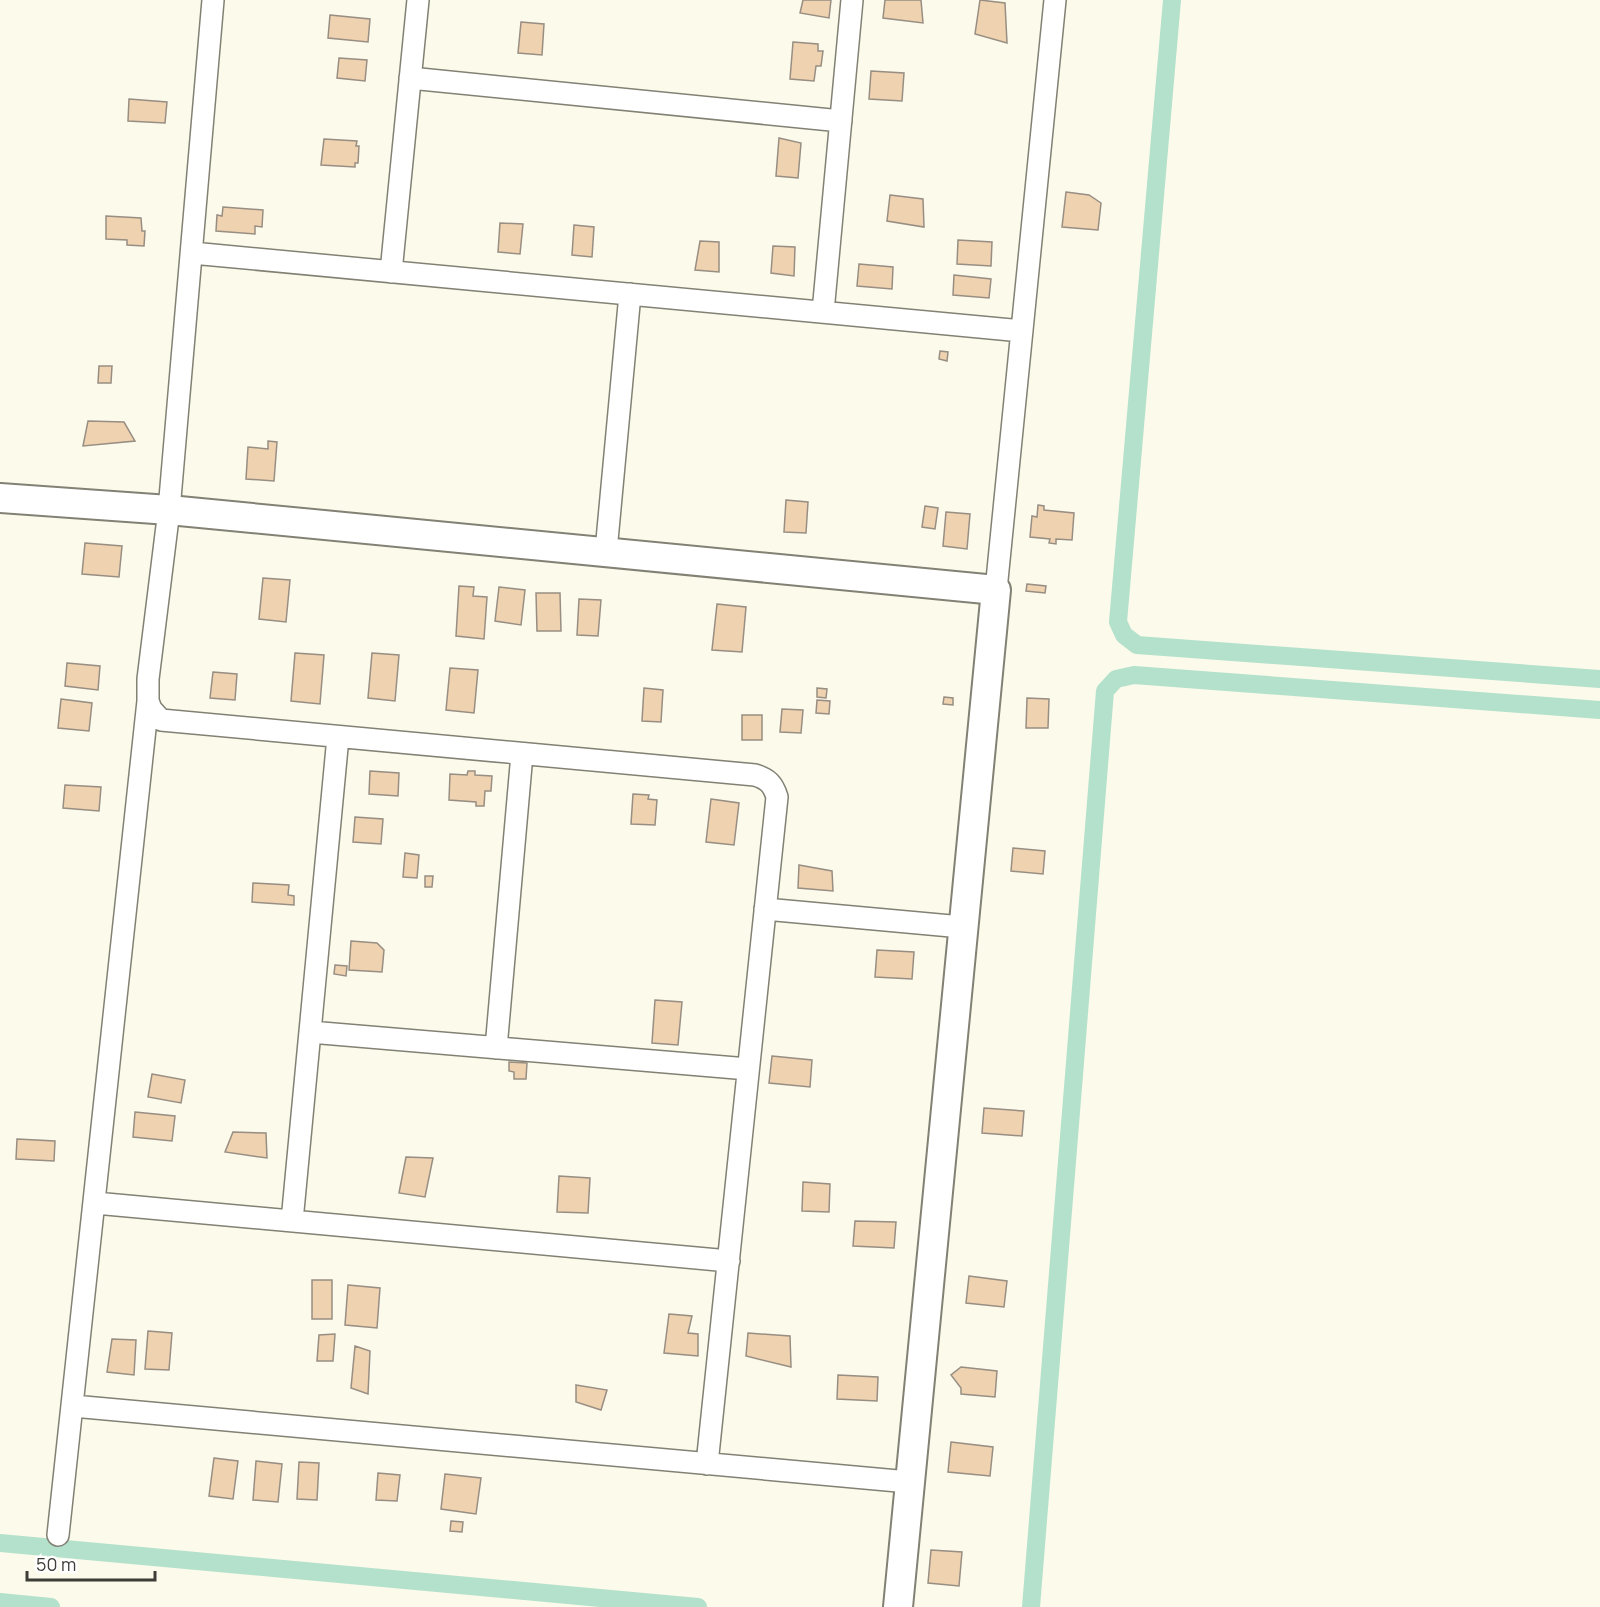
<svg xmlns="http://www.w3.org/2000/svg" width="1600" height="1607" viewBox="0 0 1600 1607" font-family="Manrope,sans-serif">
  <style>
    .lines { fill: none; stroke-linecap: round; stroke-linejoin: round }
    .canal { stroke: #b4e1cb; stroke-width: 18 }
    .building { fill: #efd2af; stroke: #988e83; stroke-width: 1.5 }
    .street-casing { stroke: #828174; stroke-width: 24 }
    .secondary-casing { stroke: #828174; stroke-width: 32 }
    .street { stroke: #fff; stroke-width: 21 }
    .secondary { stroke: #fff; stroke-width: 28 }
  </style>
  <rect width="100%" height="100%" fill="#fbfaeb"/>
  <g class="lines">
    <path class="canal" d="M1172,0l-54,622 6,13 13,10 463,34
      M0,1543l698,64
      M0,1602l51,5
      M1031,1607l74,-916 11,-12 18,-4 466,35"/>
  </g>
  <path class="building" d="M803,0h28l-2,18 -29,-5z
    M885,0h36l2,23 -40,-5z
    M980,0l25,3 2,40 -32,-9z
    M330,15l40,4 -2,23 -40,-4z
    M521,22l23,2 -2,31 -24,-2z
    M793,42l25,2v7h5l-2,15h-5l-2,15 -24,-2z
    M339,58l28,2 -2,21 -28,-3z
    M871,71l33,2 -2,28 -33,-2z
    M129,99l38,3 -2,21 -37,-2z
    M779,138l22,5 -3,35 -22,-2z
    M324,139l33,2 -1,5h3l-1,17h-3v4l-34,-2z
    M1066,192l23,3 12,8 -3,27 -36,-3z
    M890,195l33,4 1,28 -37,-6z
    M223,207l40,3 -1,17 -7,-1v8l-39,-3 1,-16 5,1z
    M106,216l35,2 1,13h3l-1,15 -17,-1v-5l-21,-1z
    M500,223l23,1 -3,30 -22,-2z
    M574,225l20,2 -2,30 -20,-2z
    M958,240l34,2 -1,24 -34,-2z
    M700,241l19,1v30l-24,-2z
    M773,246l22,1 -1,29 -23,-3z
    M859,264l34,3 -1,22 -35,-3z
    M954,275l37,4 -2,19 -36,-3z
    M940,351l8,1 -1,9 -8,-2z
    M99,366h13l-1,17h-13z
    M88,421l36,1 11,19 -52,5z
    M268,441l9,1 -3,39 -28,-2 2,-32 20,2z
    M786,500l22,2 -2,31 -22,-1z
    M1038,505l6,1v4l30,3 -2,27 -16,-1v5l-7,-1 1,-4 -20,-2 2,-21 5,1z
    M925,506l13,2 -3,21 -13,-2z
    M946,512l24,2 -3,35 -24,-3z
    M85,543l37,3 -3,31 -37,-3z
    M263,578l27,2 -4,42 -27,-3z
    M1027,584l19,2 -1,7 -19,-2z
    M459,586l15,1 -1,9 14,1 -3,42 -28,-3z
    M499,587l26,3 -4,35 -26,-4z
    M536,593h24l1,38h-24z
    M579,599l22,1 -3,36 -21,-1z
    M717,604l29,3 -4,45 -30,-2z
    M295,653l29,2 -4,49 -29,-3z
    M372,653l27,2 -4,46 -27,-3z
    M67,663l33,3 -2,24 -33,-4z
    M450,668l28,2 -4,43 -28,-3z
    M213,672l24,2 -2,26 -25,-2z
    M644,688l19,2 -2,32 -19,-1z
    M817,688l10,1 -1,9 -9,-1z
    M944,697l9,1v7l-10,-1z
    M1027,698l22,1 -1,29h-22z
    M61,699l31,4 -3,28 -31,-3z
    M817,700l13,1 -1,13 -13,-1z
    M782,709l21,1 -2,23 -21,-1z
    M742,715h20v25h-20z
    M370,771l29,2 -1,23 -29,-2z
    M468,771h7v4l17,1 -1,15h-6l-1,15h-8v-4l-27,-2 1,-26 17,1z
    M65,785l36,2 -2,24 -36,-3z
    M633,794l16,1 -1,4 9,1 -2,25 -24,-1z
    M711,799l28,4 -5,42 -28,-3z
    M355,817l28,2 -2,25 -28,-2z
    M1013,848l32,3 -2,23 -32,-3z
    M405,853l14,2 -2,23 -14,-1z
    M799,865l33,6 1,20 -35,-3z
    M425,876h8l-1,11h-7z
    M253,883l36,2 -1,10 6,1v9l-42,-3z
    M351,941l26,2 7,7 -2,22 -33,-2z
    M877,950l37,2 -2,27 -37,-2z
    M335,965l12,1 -1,10 -12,-2z
    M655,1000l27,2 -4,43 -26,-2z
    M772,1056l40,4 -2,27 -41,-4z
    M509,1062l18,1 -1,16h-12v-7l-5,-1z
    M152,1074l33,6 -4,23 -33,-6z
    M984,1108l40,3 -2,25 -40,-3z
    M135,1112l40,4 -3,25 -39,-4z
    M233,1132l33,1 1,25 -42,-6z
    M17,1139l38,2 -1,20 -38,-2z
    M406,1157l27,1 -8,39 -26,-4z
    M559,1176l31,2 -2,35 -31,-1z
    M803,1182l27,2 -1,28 -27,-1z
    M855,1221l41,1 -2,26 -41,-2z
    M969,1276l38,5 -3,26 -38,-4z
    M312,1280h20v39h-20z
    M348,1285l32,3 -3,40 -32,-3z
    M669,1314l23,2 -4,17 10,1v22l-34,-3z
    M148,1331l24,2 -3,37 -24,-1z
    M748,1333l42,3 1,31 -45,-11z
    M335,1334l-2,27h-16l2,-26z
    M112,1339l24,1 -2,35 -27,-3z
    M355,1346l15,5 -2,43 -17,-6z
    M961,1367l36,4 -2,26 -34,-3v-6l-10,-13z
    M838,1375l40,2 -1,24 -40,-2z
    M576,1385l31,5 -6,20 -25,-8z
    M951,1442l42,5 -3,29 -42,-4z
    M214,1458l24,3 -5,38 -24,-3z
    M256,1461l26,3 -4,38 -25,-2z
    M299,1462l20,1 -2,37 -20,-1z
    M378,1473l22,2 -3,26 -21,-1z
    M445,1474l36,4 -5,36 -35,-5z
    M451,1521l12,1 -1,10 -12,-1z
    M931,1550l31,2 -3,34 -31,-3z"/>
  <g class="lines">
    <defs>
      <path id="street" d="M410,78l431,43
        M192,253l830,78
        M391,272l27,-272
        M823,312l29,-312
        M606,551l24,-257
        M996,590l59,-590
        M148,701l3,8 10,11 594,55c13,4 18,9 22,22l-70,667
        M765,909l197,18
        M310,1032l438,37
        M496,1048l26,-294
        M95,1203l634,58
        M292,1221l46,-484
        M73,1406l836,76
        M58,1535l90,-834v-22l21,-169 44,-510"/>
      <path id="secondary" d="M0,498l169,12 827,80 -98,1017"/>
    </defs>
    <use href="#street" class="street-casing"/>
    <use href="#secondary" class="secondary-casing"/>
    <use href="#street" class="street"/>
    <use href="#secondary" class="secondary"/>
  </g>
  <path d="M27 1571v9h128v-9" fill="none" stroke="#3e3d37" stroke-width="3"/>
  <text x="36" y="1571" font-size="18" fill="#3e3d37" stroke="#ffffff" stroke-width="4.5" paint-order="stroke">50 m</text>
</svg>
